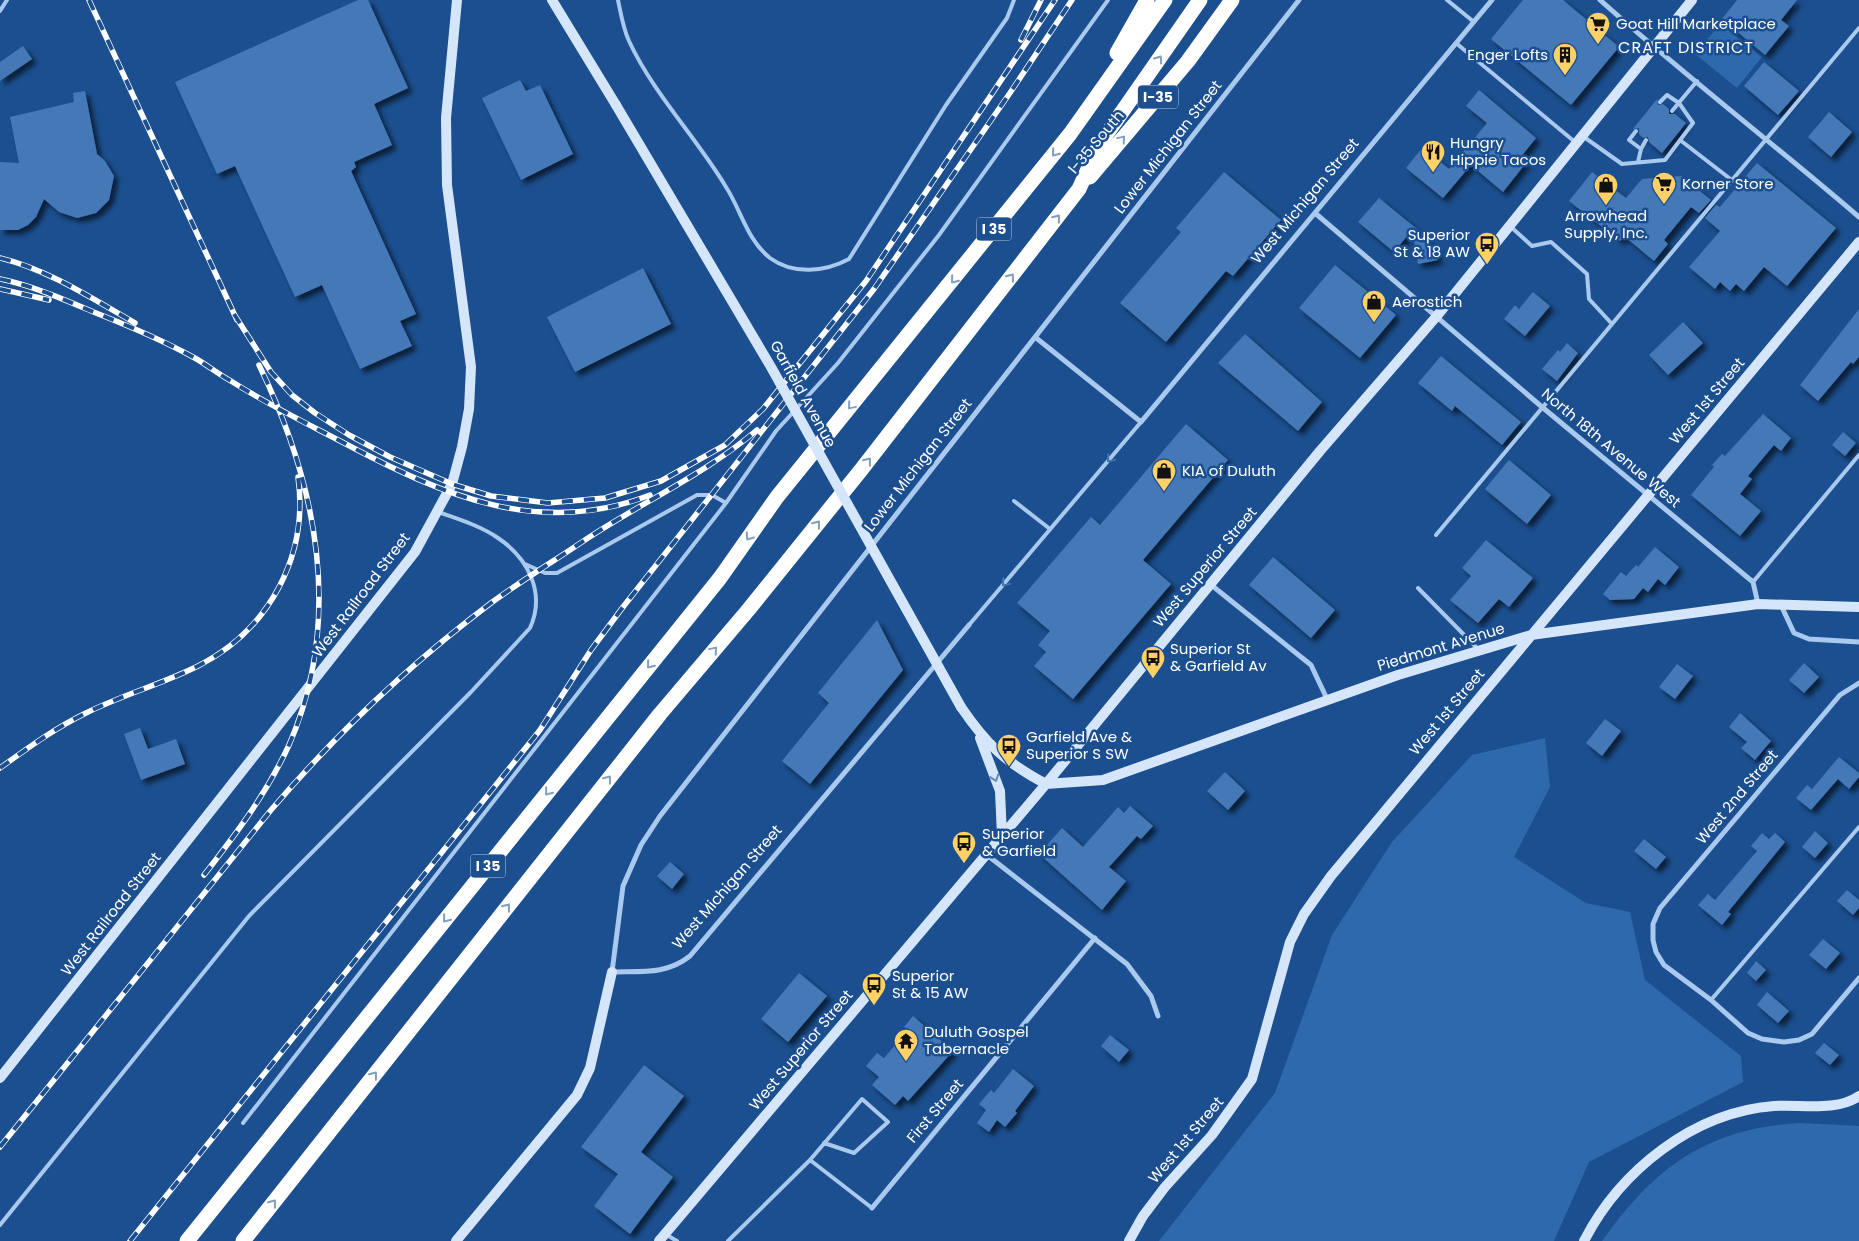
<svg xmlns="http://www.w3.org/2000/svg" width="1859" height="1241" viewBox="0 0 1859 1241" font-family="Poppins,sans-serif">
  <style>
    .green { fill: #2e69ad }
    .building { fill: #4478b7; filter: url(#shadow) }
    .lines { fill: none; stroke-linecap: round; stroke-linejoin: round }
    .lane { stroke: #a9c9ee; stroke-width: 4 }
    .street { stroke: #a9c9ee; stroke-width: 5 }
    .secondary { stroke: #d6e6fa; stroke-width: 10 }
    .highway { stroke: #fff; stroke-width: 15 }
    .rail-casing { stroke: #fff; stroke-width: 5.5 }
    .rail { stroke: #1b4f8f; stroke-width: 4; stroke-dasharray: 11; stroke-linecap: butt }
    .secondary-bridge { stroke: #d6e6fa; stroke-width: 10 }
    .oneway { stroke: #829ec1 }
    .oneway2 { stroke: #4674ac }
    .oneway3 { stroke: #668bba }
    .labels { text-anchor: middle; stroke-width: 5; stroke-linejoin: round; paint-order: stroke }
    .shield { fill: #1b4f8f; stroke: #bbcadd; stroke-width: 1 }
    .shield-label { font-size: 14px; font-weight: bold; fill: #fff }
    .poi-label { font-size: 15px; fill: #fff; stroke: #1b4f8f; text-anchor: start }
    .street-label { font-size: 15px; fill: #fff; stroke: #1b4f8f }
    .neighbourhood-label { font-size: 16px; letter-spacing: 1px; fill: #fff; stroke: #1b4f8f }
  </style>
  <defs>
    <filter id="shadow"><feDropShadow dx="4.5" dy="4.5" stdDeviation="2.5" flood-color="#0009"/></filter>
  </defs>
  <rect width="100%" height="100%" fill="#1b4f8f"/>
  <path class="green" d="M1720,24l42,33 -25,31 -42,-34z
    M1545,738l5,49 -36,70 72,46 44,9 15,68 96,76 2,26 -154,80 -35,79h-395l116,-148 57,-158 60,-93 80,-87z
    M1801,1123l58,3v115h-257c53,-75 106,-113 199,-118z"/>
  <path class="building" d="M358,0h10l40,88 -34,16 18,41 -38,17 2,5 -5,4 65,143 -16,7 12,25 -52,23 -38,-84 -27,12 -60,-131 -18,8 -42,-92z
    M1523,0h40l56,47 -48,58 -80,-66z
    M1737,0h60l-16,20 8,6 -24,29 -43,-36z
    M23,46l9,13 -32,22v-19z
    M1764,62l35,29 -21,24 -34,-29z
    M520,80l6,11 14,-6 33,69 -52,26 -39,-82z
    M1479,90l57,48 -16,20 6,5 -23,29 -32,-27 -28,33 -37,-30 17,-21 26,22 38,-46 -21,-17z
    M85,91l12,63 8,7 9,15 -5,24 -13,13 -19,5 -18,-6 -15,-13 -8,18 -8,8 -10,5h-18v-68l19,1 -9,-46 64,-15 -1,-9z
    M1657,99l1,6 5,-1 6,5v5h6l11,9 -24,30 -13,-11 -1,-5 -5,1 -4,-4v-6l-6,1z
    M1829,112l23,20 -21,25 -23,-20z
    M1757,163l79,65 -49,58 -23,-19 -20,24 -8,-7 -6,7 -10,-9 -5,7 -26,-22 31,-36 -15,-13 11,-13 4,2z
    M1224,172l57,48 -48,56 -7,-5 -60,71 -46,-39 61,-71 -5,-4z
    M1592,172l34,26 16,-19 39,-3 30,24 -12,13 -8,-6 -27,33 4,4 -14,17 -30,-25 -4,5 -51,-40z
    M1379,198l49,40 1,10 7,-1 2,13 -20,4 -6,-34 -18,22 -36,-30z
    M1335,265l61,50 -36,43 -61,-50z
    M643,268l28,56 -96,48 -28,-55z
    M1533,292l17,14 -25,30 -21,-17 11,-14 4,4z
    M1859,309v48l-6,7 -2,-2 -33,39 -18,-16z
    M1683,322l20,21 -35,32 -19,-20z
    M1245,334l77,68 -24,29 -80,-68z
    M1567,343l11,10 -21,28 -15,-12 16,-19 2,2z
    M1441,356l80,66 -19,23 -47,-39 -3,5 -34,-28z
    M1763,414l28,24 -10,13 -7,-6 -26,31 4,3 -12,15 21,17 -21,25 -49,-41 23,-28 -2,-2 10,-11 3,2z
    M1186,424l42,36 -85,100 28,24 -98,115 -39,-33 12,-14 -8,-7 12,-14 -33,-28 74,-86 9,8z
    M1843,432l13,11 -11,13 -13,-11z
    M1509,460l42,35 -24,29 -42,-35z
    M1486,540l47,38 -24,29 -10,-8 -21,24 -28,-23 21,-24 -9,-8z
    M1655,547l24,20 -14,18 -7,-6 -10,13 -5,-4 -9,11 -24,1 -7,-6 18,-22 5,4 10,-11 2,2z
    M1273,557l62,53 -24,28 -62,-53z
    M877,620l26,50 -93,114 -28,-23 47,-58 -11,-10z
    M1804,663l15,14 -15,16 -15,-13z
    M1677,664l16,12 -18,23 -16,-12z
    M1740,713l31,28 -16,19 -14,-12 6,-6 -18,-15z
    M1605,719l16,12 -19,25 -16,-13z
    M140,728l8,21 28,-10 9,25 -44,16 -17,-46z
    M1839,757l20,16v4l-10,12 -11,-10 -27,31 -15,-12 11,-13 5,4z
    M1225,772l20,19 -17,19 -21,-19z
    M1130,806l23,20 -12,13 -4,-3 -28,31 17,14 -24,29 -63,-56 23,-26 21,19 35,-40 6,6z
    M1815,831l13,12 -13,15 -13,-11z
    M1762,833l7,6 6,-6 10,9 -57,70 3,2 -9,11 -24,-20 10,-11 7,6 42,-49 -6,-5z
    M1644,839l22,18 -10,12 -22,-18z
    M670,862l14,12 -12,15 -15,-13z
    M1847,890l12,10v8l-6,7 -16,-14z
    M1823,939l17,14 -14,16 -17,-14z
    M1756,961l10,9 -10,11 -9,-8z
    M799,973l28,23 -39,46 -27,-23z
    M1767,992l22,19 -11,12 -21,-18z
    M913,1016l40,35 -45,50 -5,-5 -8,9 -23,-20 7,-8 -13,-11 11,-13 7,5 25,-29 -5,-2z
    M1110,1035l19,15 -10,12 -18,-16z
    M1824,1043l15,12 -9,10 -15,-12z
    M644,1065l40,31 -43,56 32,25 -43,57 -36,-28 24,-32 -37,-27z
    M1013,1069l21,17 -19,25 2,2 -12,14 -8,-7 -8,12 -12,-9 9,-13 -7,-6 12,-14 3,3z"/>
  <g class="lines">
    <path class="lane" d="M618,0c3,14 5,28 11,41 24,52 67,96 97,146 15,23 21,53 44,71 23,17 55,14 79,1l97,-154 61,-87 7,-18
      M1447,0l27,22
      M0,11l7,-11
      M1456,43l119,99
      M1672,111l25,-30
      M1636,131l-7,9 12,9
      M1584,137l38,27 43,-4 28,-37 -14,-20 -12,-8 -7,7
      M1680,140l53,41
      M1638,162l3,-13 5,-9
      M1511,227l21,19 19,-4 36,32 2,25 23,25
      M1014,501l36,28
      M1436,535l423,-507
      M525,564l20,9h12l140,-78h15l14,8
      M1753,582l106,-127
      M1418,588l61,62
      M969,625l172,-203
      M1711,1000l148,-173
      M243,1123l483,-620 50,-72 62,-68 101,-128 169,-235
      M810,1160l52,-61 26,23 -34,31 -30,-10
      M0,1225l249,-309 222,-224 59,-64c16,-35 -2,-70 -32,-90 -17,-12 -40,-19 -60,-26
      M665,1234l12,7
      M728,1241l82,-81 62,48"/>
    <path class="street" d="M1600,0c84,75 174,144 259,217
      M1315,213l227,194 211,175 5,22
      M1035,337l106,85 351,-422
      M1210,584l101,81 17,36
      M1780,603l14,30 15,6 50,3
      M969,625l-279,331c-24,19 -48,15 -78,16l11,-86 18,-41 19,-29 639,-816
      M1859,683l-19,12 -180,213 -7,16v16l3,12 8,13 47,35 37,33 14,6 22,3 15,-2 13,-6 47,-56
      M987,855l140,109 24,32 7,20
      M872,1208l223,-270"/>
    <path class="secondary" d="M552,0l64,105
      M961,707c26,38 44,55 85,77
      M980,738l20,53 2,45
      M1046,784l57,-4 295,-105 133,-40 227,-31 101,3
      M0,1078l415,-526 37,-68 10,-37 7,-38 2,-42 -24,-182 -1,-67 11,-118
      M456,1241l121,-146 13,-27 22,-96
      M659,1241l387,-457 274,-333 116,-134 256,-317
      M1129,1241l14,-25 22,-29 47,-52 40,-56 38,-137 14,-28 27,-38 528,-634
      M1584,1241c36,-70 109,-129 190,-135 26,-2 62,6 85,-10"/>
    <path class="highway" d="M1117,53l30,-53
      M1090,177l98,-116 44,-61
      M187,1241l533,-663 57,-81 293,-363 95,-134
      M243,1241l417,-527 89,-105 112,-139 218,-281 20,-44 101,-145"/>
    <defs>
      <path id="rail" d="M89,0l148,320
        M1021,40l20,-40
        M0,258c49,12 91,40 135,65
        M0,279c34,7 65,21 96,34 33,13 66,27 97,44 13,7 25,17 38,24 36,23 75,42 113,62 98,52 195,95 306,52
        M0,289l49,11
        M234,314l37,58 21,23 23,18 34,22 41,22 62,27 39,12 57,7 57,-5 56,-17 64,-36 38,-36 103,-128 189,-281
        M0,768c28,-20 55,-40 86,-55 36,-18 76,-29 112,-47 71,-36 111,-110 100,-189
        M204,875c32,-41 63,-82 85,-130 55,-126 28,-261 -30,-380
        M0,1147l271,-337c66,-77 139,-146 220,-207 30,-22 63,-42 94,-63 57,-38 119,-65 172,-110
        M130,1241l410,-511 51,-80 32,-43 251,-318 138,-199 60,-90"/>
    </defs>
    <use href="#rail" class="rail-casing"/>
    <use href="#rail" class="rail"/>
    <path class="secondary-bridge" d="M616,105l155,262 190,340"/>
  </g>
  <defs><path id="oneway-chevron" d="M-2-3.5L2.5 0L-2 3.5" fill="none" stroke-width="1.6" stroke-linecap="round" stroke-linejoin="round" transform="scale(1.25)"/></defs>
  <g class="oneway">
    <use href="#oneway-chevron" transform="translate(1159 59) rotate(-55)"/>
    <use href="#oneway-chevron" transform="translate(1122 139) rotate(-50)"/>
    <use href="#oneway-chevron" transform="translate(1055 153) rotate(129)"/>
    <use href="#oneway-chevron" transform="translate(1057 218) rotate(-52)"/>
    <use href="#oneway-chevron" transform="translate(1011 277) rotate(-52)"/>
    <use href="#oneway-chevron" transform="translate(954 280) rotate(129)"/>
    <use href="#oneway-chevron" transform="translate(851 406) rotate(130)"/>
    <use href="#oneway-chevron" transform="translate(868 461) rotate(-52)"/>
    <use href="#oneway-chevron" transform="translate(817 524) rotate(-51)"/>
    <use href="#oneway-chevron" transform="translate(749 537) rotate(125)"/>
    <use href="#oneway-chevron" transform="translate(714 650) rotate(-50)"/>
    <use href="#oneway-chevron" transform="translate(650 665) rotate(129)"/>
    <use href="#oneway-chevron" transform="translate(608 779) rotate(-52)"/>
    <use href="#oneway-chevron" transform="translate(548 792) rotate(129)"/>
    <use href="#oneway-chevron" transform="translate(507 907) rotate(-52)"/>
    <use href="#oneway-chevron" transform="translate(446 919) rotate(129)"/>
    <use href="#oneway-chevron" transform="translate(374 1075) rotate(-52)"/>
    <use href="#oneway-chevron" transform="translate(273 1203) rotate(-52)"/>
  </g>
  <g class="oneway2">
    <use href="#oneway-chevron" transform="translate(1110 459) rotate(130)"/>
    <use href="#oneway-chevron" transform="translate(1005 583) rotate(130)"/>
  </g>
  <use class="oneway3" href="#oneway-chevron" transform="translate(995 778) rotate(71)"/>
  <defs>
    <symbol id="supermarket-pin" viewBox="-11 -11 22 30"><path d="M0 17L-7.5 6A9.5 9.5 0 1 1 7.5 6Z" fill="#ffd166" stroke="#1b4f8f"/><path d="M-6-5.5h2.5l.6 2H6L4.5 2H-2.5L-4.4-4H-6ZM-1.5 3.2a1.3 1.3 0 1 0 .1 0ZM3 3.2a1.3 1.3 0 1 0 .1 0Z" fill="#111"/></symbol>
    <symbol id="building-pin" viewBox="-11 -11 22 30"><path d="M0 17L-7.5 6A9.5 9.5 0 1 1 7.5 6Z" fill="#ffd166" stroke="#1b4f8f"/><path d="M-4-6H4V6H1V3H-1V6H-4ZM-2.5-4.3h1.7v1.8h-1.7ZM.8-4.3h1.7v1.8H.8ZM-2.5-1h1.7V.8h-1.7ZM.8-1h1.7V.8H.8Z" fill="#111"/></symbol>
    <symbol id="restaurant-pin" viewBox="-11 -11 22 30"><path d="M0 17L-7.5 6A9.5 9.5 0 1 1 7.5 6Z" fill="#ffd166" stroke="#1b4f8f"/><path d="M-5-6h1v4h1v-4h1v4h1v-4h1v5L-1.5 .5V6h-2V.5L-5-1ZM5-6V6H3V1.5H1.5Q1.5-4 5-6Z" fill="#111"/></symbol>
    <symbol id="shop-pin" viewBox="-11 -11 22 30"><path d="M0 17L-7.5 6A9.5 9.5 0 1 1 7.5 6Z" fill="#ffd166" stroke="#1b4f8f"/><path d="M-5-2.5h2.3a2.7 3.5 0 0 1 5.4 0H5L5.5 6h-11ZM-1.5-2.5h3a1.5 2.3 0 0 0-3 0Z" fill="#111"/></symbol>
    <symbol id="bus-pin" viewBox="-11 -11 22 30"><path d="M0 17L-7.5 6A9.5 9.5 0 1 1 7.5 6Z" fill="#ffd166" stroke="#1b4f8f"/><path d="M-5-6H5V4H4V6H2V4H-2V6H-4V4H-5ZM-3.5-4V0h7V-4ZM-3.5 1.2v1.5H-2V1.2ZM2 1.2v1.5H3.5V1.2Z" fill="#111"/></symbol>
    <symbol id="temple-pin" viewBox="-11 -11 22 30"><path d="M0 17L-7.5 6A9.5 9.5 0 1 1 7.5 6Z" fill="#ffd166" stroke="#1b4f8f"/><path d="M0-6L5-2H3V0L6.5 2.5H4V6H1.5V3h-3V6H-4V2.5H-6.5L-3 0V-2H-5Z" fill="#111"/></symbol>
  </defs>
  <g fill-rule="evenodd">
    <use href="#supermarket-pin" x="1584" y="10" width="28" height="38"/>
    <use href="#building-pin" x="1551" y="41" width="28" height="38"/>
    <use href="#restaurant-pin" x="1419" y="138" width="28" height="38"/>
    <use href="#supermarket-pin" x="1650" y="170" width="28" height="38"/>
    <use href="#shop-pin" x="1592" y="171" width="28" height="38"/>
    <use href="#bus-pin" x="1473" y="230" width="28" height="38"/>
    <use href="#shop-pin" x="1360" y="288" width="28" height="38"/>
    <use href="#shop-pin" x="1150" y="457" width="28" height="38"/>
    <use href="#bus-pin" x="1139" y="644" width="28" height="38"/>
    <use href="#bus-pin" x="995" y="732" width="28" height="38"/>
    <use href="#bus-pin" x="950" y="829" width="28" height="38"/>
    <use href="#bus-pin" x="860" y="971" width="28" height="38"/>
    <use href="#temple-pin" x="892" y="1027" width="28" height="38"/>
  </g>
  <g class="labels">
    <g class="shield">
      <rect x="1138" y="85.5" width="40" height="23" rx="4"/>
      <rect x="976.5" y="217.5" width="35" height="23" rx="4"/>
      <rect x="470.5" y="854.5" width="35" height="23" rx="4"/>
    </g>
    <g class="shield-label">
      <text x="1158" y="102">I-35</text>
      <text x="994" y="234">I 35</text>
      <text x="488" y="871">I 35</text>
    </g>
    <g class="poi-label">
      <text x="1616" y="29">Goat Hill Marketplace</text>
      <text x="1548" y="60" text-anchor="end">Enger Lofts</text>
      <text x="1450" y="148">Hungry<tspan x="1450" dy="17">Hippie Tacos</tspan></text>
      <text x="1682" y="189">Korner Store</text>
      <text x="1606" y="221" text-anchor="middle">Arrowhead<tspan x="1606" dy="17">Supply, Inc.</tspan></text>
      <text x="1470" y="240" text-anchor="end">Superior<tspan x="1470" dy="17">St &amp; 18 AW</tspan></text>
      <text x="1392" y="307">Aerostich</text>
      <text x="1182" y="476">KIA of Duluth</text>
      <text x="1170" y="654">Superior St<tspan x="1170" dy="17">&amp; Garfield Av</tspan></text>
      <text x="1026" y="742">Garfield Ave &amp;<tspan x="1026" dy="17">Superior S SW</tspan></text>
      <text x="982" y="839">Superior<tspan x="982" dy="17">&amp; Garfield</tspan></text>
      <text x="892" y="981">Superior<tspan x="892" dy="17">St &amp; 15 AW</tspan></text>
      <text x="924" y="1037">Duluth Gospel<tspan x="924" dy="17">Tabernacle</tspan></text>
    </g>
    <g class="street-label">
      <text transform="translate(1096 142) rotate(-50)" y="5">I-35 South</text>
      <text transform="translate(1168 147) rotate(-52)" y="5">Lower Michigan Street</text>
      <text transform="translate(1305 201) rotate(-50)" y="5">West Michigan Street</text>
      <text transform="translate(803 394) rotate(61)" y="5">Garfield Avenue</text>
      <text transform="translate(1707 401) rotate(-50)" y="5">West 1st Street</text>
      <text transform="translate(1611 448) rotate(40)" y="5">North 18th Avenue West</text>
      <text transform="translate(918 465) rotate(-52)" y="5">Lower Michigan Street</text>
      <text transform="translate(1205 567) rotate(-50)" y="5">West Superior Street</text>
      <text transform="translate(361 595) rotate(-53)" y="5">West Railroad Street</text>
      <text transform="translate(1441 647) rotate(-17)" y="5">Piedmont Avenue</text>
      <text transform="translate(1447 712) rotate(-50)" y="5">West 1st Street</text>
      <text transform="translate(1737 797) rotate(-50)" y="5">West 2nd Street</text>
      <text transform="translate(727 887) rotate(-49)" y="5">West Michigan Street</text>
      <text transform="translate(111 914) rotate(-52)" y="5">West Railroad Street</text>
      <text transform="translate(801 1050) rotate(-50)" y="5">West Superior Street</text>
      <text transform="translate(935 1111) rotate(-50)" y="5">First Street</text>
      <text transform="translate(1186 1140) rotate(-50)" y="5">West 1st Street</text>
    </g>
    <g class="neighbourhood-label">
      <text x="1686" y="53">CRAFT DISTRICT</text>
    </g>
  </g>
</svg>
